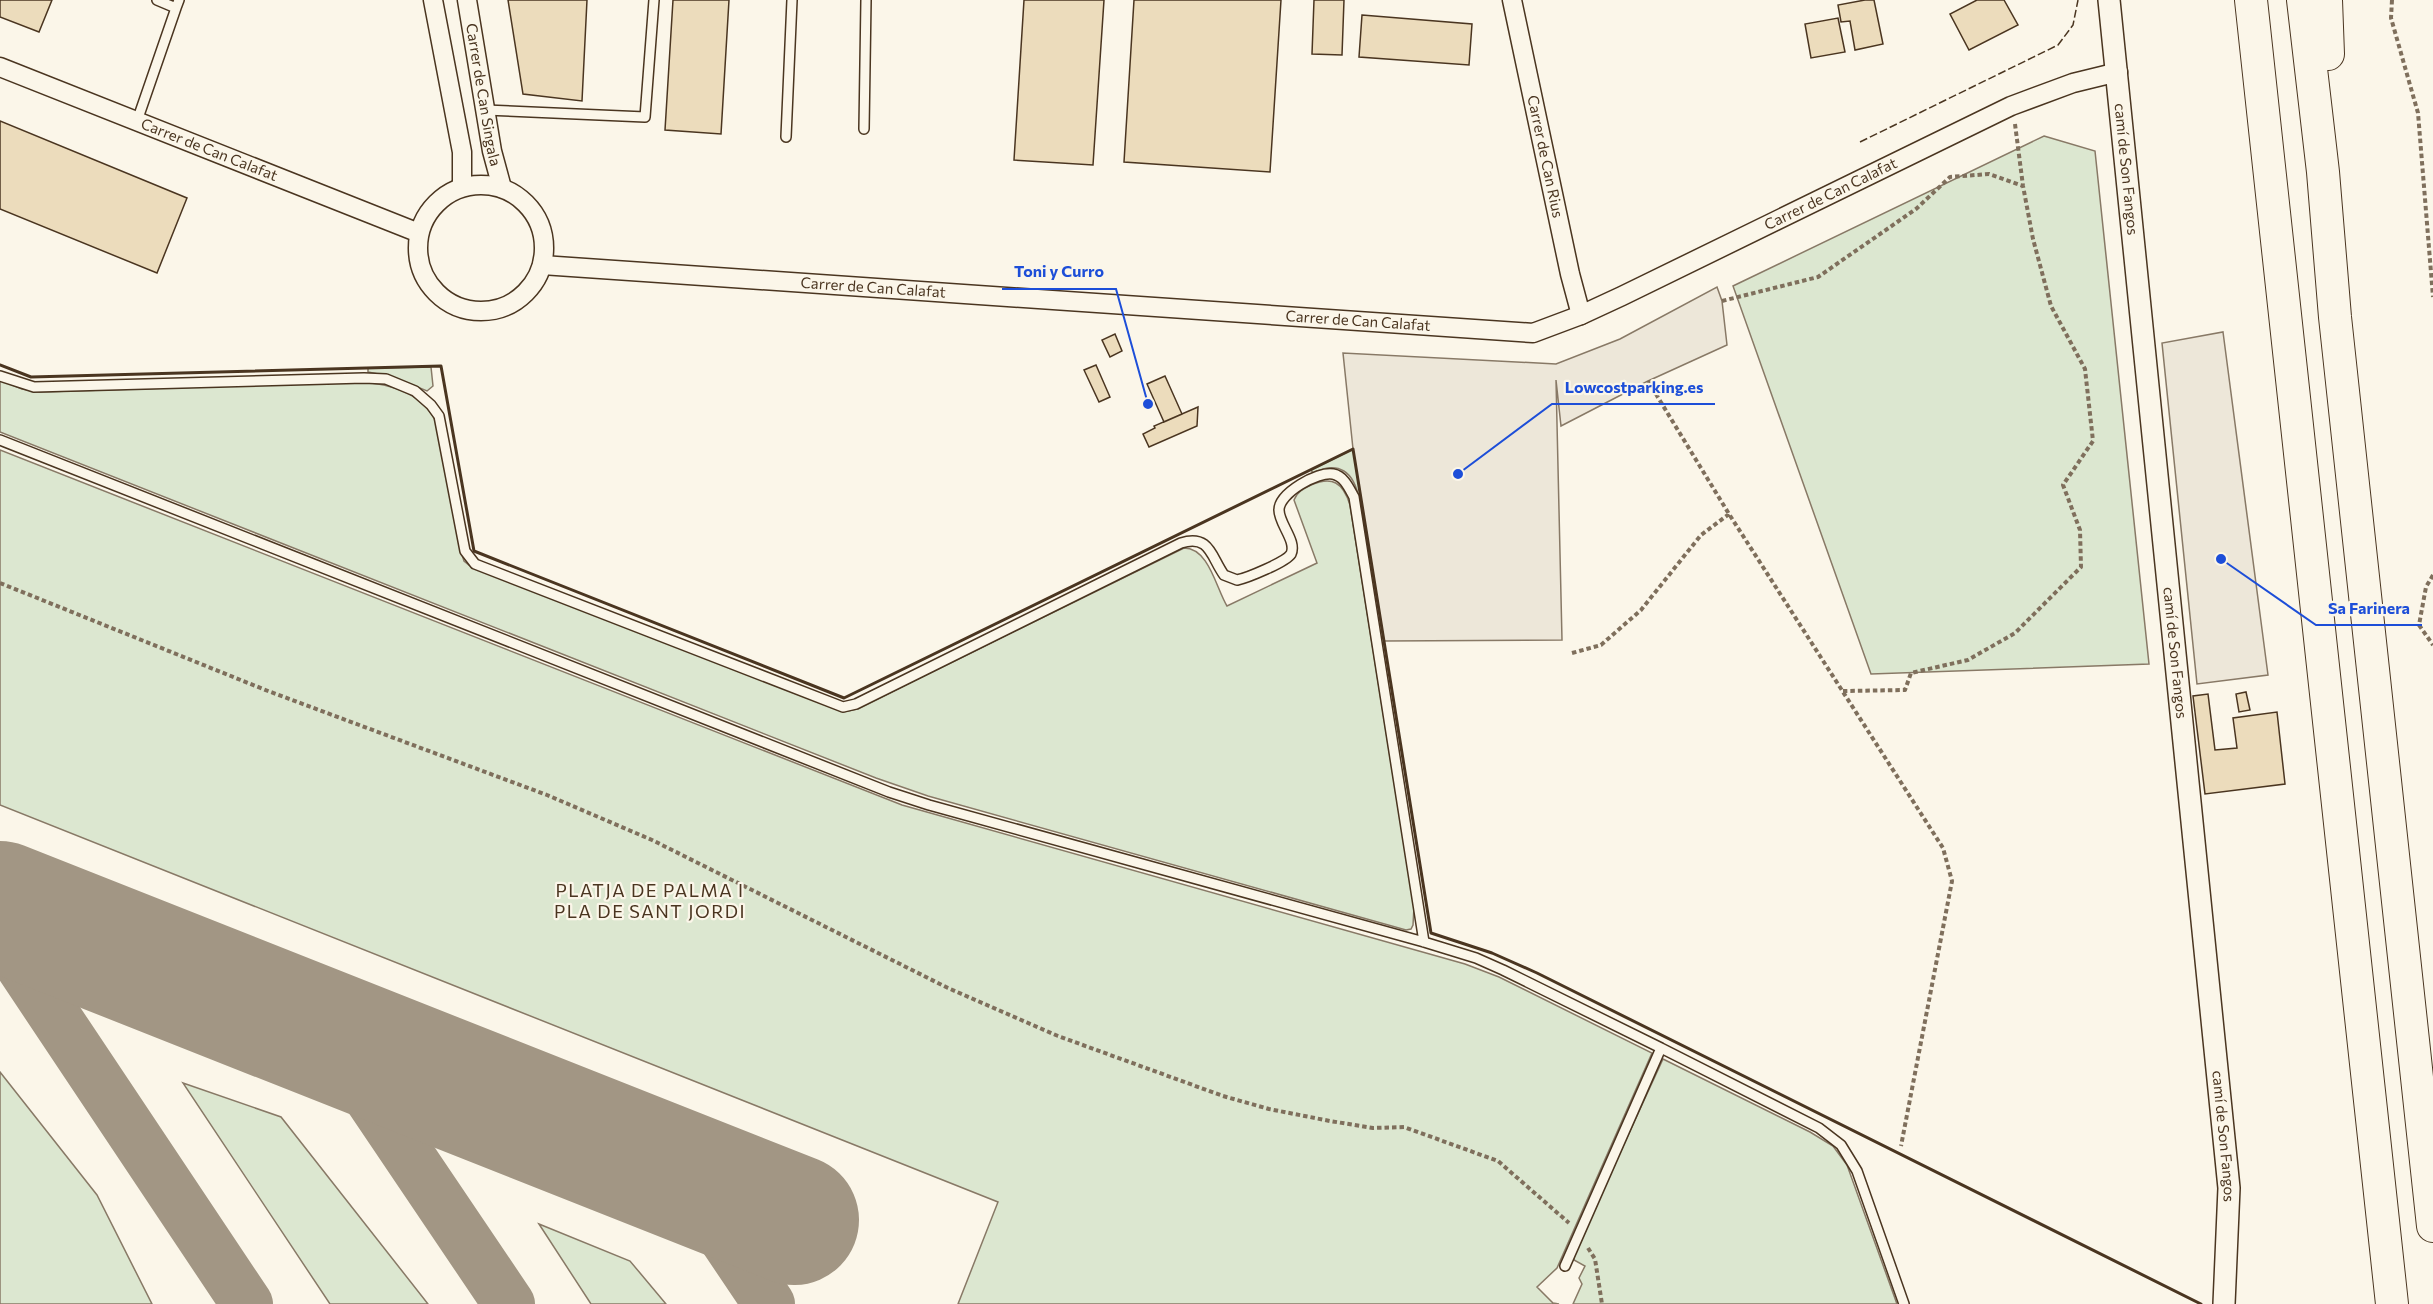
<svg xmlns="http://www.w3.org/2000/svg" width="2433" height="1304" viewBox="0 0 2433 1304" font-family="Commissioner,sans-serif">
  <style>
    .green { fill: #dce7d0; stroke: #887966; stroke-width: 1.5 }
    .parking { fill: #ede7d9; stroke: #887966; stroke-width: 1.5 }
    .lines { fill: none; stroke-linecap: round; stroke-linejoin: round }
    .taxiway { stroke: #a29684; stroke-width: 52 }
    .runway { stroke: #a29684; stroke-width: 130 }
    .building { fill: #ecdcbc; stroke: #4a3520; stroke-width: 1.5 }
    .service-casing { stroke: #4a3520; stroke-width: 12 }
    .minor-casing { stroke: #4a3520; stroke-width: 21 }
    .tertiary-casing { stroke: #4a3520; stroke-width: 24 }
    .motorway-casing { stroke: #4a3520; stroke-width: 34 }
    .path { stroke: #7f6f5c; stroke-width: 4; stroke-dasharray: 4.5 3; stroke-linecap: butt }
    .service { stroke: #fbf6e9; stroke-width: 9 }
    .minor { stroke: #fbf6e9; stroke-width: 18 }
    .tertiary { stroke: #fbf6e9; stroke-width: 21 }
    .motorway { stroke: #fbf6e9; stroke-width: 32 }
    .fence { stroke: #4a3520; stroke-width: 1.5; stroke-dasharray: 8 3; stroke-linecap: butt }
    .wall { stroke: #4a3520; stroke-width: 3 }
    .labels { text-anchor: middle; stroke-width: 4.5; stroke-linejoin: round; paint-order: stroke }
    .street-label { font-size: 15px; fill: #4a3520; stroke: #fbf6e9 }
    .quarter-label { font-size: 18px; letter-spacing: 1.5px; fill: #4a3520; stroke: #fbf6e9 }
    .leader { fill: none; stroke: #1d4ed8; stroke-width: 2 }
    .callout-dot { fill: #1d4ed8; stroke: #fbf6e9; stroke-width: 2 }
    .callout-label { font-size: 16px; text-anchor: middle; font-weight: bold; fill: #1d4ed8; stroke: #fbf6e9; stroke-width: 4.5; stroke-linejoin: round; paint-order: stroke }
  </style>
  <rect width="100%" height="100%" fill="#fbf6e9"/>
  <path class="green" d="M2044,136l51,15 54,513 -278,10 -138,-388z
    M431,367l2,19 -6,5 -34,-14 -25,-5v-4z
    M0,380l22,9 18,3 316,-10c32,1 67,10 81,42l23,124 4,13 5,4 374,147 14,-3 327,-161c25,0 32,40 43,58l90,-43 -23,-63c3,-8 9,-11 17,-15 21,-9 32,-3 39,20l64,402 -1,18 -2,4 -5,1 -478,-134 -52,-18 -876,-346z
    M1353,449l9,50h-3c-5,-27 -20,-39 -46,-26l-2,-3z
    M0,450l902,355 563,159 34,13 153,76 -95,215 -20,19 16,16 6,1h-601l40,-102 -998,-397z
    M1663,1059l147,73 23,14 14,19 50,139h-324l9,-20 -3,-6 6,-12 -11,-6 -1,-5z
    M0,1072l97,123 55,109h-152z
    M183,1083l98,34 147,187h-98z
    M539,1224l91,37 36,43h-75z"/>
  <path class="parking" d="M1717,287l5,14 5,44 -79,36 -87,45 -5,-46 6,260 -178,1 -31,-192 -10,-96 213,11 64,-25z
    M2223,332l45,343 -71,9 -35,-341z"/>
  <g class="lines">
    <path class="taxiway" d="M0,934l247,370
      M296,1024l21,12 28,25 164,243
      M653,1164l48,39 68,101"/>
    <path class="runway" d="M0,906l794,314"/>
  </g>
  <path class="building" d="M0,0h52l-13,32 -39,-15z
    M508,0h79l-5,101 -59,-7z
    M673,0h56l-8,134 -56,-4z
    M1024,0h80l-11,165 -79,-5z
    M1134,0h147l-11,172 -146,-10z
    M1314,0h30l-2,55 -30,-1z
    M1865,0h9l9,44 -28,6 -5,-29 -9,1 -3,-17z
    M1977,0h27l14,25 -49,25 -19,-36z
    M1362,15l110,9 -3,41 -110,-8z
    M1838,18l7,34 -34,6 -6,-34z
    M0,121l187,77 -30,75 -157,-64z
    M1115,334l7,17 -12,6 -8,-17z
    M1096,365l14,32 -11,5 -15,-32z
    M1165,376l17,38 -18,8 -17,-38z
    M1198,407l-1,19 -48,21 -6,-13 12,-6 -1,-2z
    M2246,692l4,18 -11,2 -3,-18z
    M2208,694l7,56 22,-2 -4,-30 44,-6 8,72 -80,10 -12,-98z"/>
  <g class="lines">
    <defs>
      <path id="service" d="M157,0l19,8 3,-8
        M485,110l160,7 9,-117
        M137,121l39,-113
        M864,129l2,-129
        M786,137l6,-137
        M0,376l34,11 330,-9 22,1 29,12 16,14 8,11 26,135 10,13 368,143 13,-3 325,-161c29,-9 30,14 43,32l13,5c10,-2 49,-18 54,-26 6,-13 -12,-30 -12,-44 0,-17 39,-39 54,-36 11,2 16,14 21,23l70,445
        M0,440l889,352 40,13 495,137 52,16 27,12 158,78
        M1565,1266l96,-218 158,80 22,17 16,26 47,133"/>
      <g id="minor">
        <path d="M433,0l29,152v35"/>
        <path id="s1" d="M467,0l25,151 10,37"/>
        <path id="s2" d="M1512,0l58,274 11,41"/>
        <path id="s3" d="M0,67l419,166"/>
        <circle cx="481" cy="248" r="63"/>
        <path id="s4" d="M542,265l991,68 48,-18 41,-19 389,-190 62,-23 45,-11"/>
      </g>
      <g id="tertiary">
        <path id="s5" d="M2109,0l120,1188 -5,116"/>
      </g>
      <path id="motorway" d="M2251,0l141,1304
        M2303,0l20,172 12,145 98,909
        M2326,0l2,54"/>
    </defs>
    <use href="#service" class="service-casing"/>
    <use href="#minor" class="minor-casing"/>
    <use href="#tertiary" class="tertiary-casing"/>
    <use href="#motorway" class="motorway-casing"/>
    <path class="path" d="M2392,0l-1,18 27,95 15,184
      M2015,124l8,62
      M1722,301l96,-24 98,-68 34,-32 39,-3 34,12 10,53 18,67 34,63 8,72 -30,44 17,45 1,37 -66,66 -47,27 -57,13 -6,17 -62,1
      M1648,381l81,133 214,334 9,33 -51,265
      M2433,575l-7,12 -7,38 14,20
      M0,583l268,108 279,104 105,45 296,148 110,48 165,60 46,13 61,12 43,7 31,-1 94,34 71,62
      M1572,653l29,-8 40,-35 60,-75 28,-21
      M1588,1248l7,11 7,45"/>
    <use href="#service" class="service"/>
    <use href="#minor" class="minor"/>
    <use href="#tertiary" class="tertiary"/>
    <use href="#motorway" class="motorway"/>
    <path class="fence" d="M1860,142l198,-97 15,-20 5,-25"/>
    <path class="wall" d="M0,365l31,12 410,-11 33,185 370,147 509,-249 78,484 61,20 45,20 664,331"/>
  </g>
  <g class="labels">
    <g class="street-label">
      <text dy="5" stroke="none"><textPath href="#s1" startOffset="96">Carrer de Can Singala</textPath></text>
      <text dy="5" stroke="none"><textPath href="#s3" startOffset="225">Carrer de Can Calafat</textPath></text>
      <text dy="5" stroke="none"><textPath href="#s2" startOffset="160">Carrer de Can Rius</textPath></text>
      <text dy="5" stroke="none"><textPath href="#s5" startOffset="170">camí de Son Fangos</textPath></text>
      <text dy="5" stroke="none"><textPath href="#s4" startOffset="1322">Carrer de Can Calafat</textPath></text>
      <text dy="5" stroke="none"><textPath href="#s4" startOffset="332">Carrer de Can Calafat</textPath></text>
      <text dy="5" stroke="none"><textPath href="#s4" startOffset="818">Carrer de Can Calafat</textPath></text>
      <text dy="5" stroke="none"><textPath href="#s5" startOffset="656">camí de Son Fangos</textPath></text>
      <text dy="5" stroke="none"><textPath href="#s5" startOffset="1142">camí de Son Fangos</textPath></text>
    </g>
    <g class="quarter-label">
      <text x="650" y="897">PLATJA DE PALMA I<tspan x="650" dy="21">PLA DE SANT JORDI</tspan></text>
    </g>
  </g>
  <path class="leader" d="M1148 404L1116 289H1002M1458 474L1552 404H1715M2221 559L2316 625H2422"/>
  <g class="callout-dot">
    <circle cx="1148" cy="404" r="6"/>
    <circle cx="1458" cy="474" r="6"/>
    <circle cx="2221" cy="559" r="6"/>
  </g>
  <g class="callout-label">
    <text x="1059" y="277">Toni y Curro</text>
    <text x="1634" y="393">Lowcostparking.es</text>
    <text x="2369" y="614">Sa Farinera</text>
  </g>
</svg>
